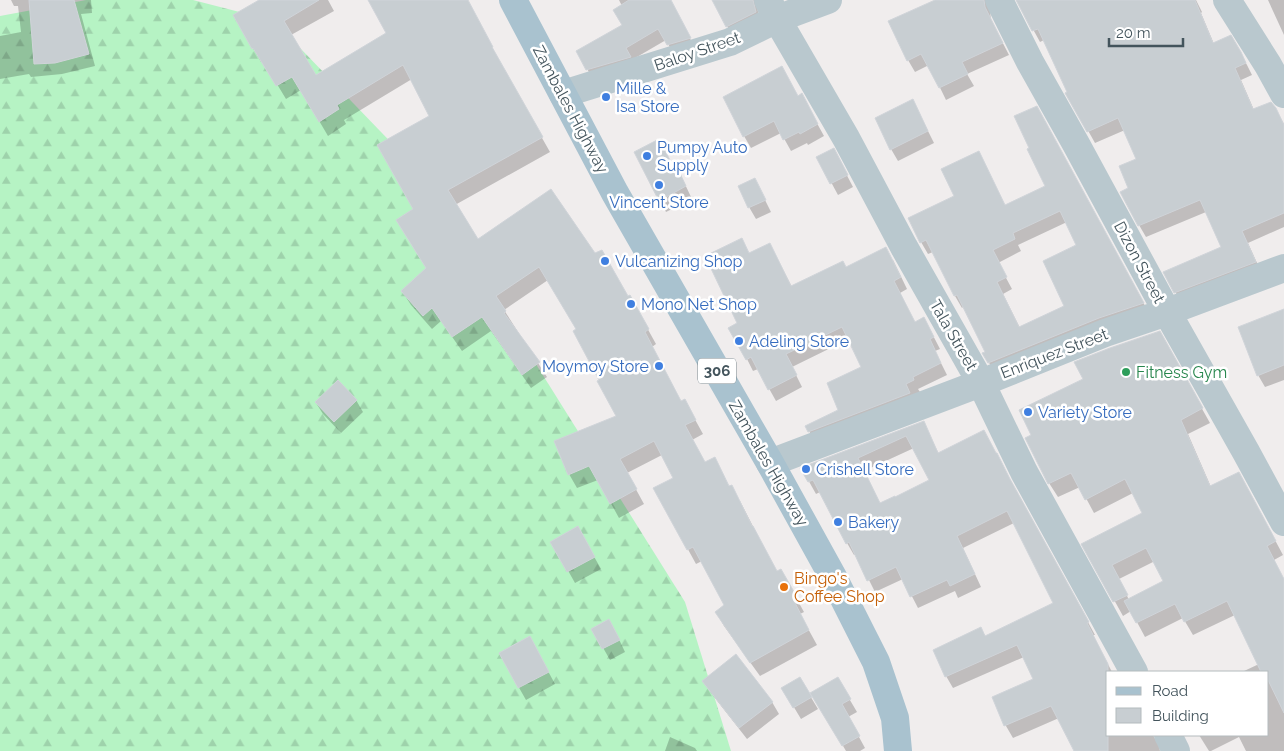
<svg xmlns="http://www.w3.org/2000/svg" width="1284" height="751" viewBox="0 0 1284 751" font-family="Raleway,sans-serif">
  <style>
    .forest { fill: url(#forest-firs) }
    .shadow { fill: #0003; fill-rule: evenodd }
    .building { fill: #c8ced2; stroke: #d0d4d9; fill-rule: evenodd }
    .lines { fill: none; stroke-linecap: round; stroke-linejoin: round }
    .minor { stroke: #b9c8ce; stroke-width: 28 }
    .major { stroke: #a9c2cf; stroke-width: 28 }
    .shop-dot { fill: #3f7fe0; stroke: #fff; stroke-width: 2 }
    .leisure-dot { fill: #2e9e5b; stroke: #fff; stroke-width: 2 }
    .food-dot { fill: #e8710a; stroke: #fff; stroke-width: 2 }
    .labels { text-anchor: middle; stroke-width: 5; stroke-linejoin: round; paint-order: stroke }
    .shield { fill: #fff; stroke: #7b878d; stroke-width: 1 }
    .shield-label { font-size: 15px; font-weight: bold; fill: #43545c }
    .street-label { font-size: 16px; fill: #43545c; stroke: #fff }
    .shop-label { font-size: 16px; fill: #366cbe; stroke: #fff; text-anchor: start }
    .leisure-label { font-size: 16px; fill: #27864d; stroke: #fff; text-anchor: start }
    .food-label { font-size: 16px; fill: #c56008; stroke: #fff; text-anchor: start }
  </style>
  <defs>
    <pattern id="forest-firs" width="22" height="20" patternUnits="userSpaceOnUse" patternTransform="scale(1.25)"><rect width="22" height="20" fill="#b6f3c4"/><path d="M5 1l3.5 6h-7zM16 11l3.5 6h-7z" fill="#9ed2ab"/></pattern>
  </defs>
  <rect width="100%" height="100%" fill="#f0eded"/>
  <path class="forest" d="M86,0h107l81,21 134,139 277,442 46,149h-731v-735z"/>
  <path class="shadow" d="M11,0h80l1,13 -11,1 14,52 -33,8 -31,3 -2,-3 -29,5v-43l21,-4 -3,-26h-4z
    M262,0h66l6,11 -43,24 25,41 72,-42 -18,-34h97l33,62h-1l51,90 -95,53 23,36 117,14 33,43 2,-1 26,47 -4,3 29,55 11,12 11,20 -11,6 13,23 25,25 10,13 37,72 12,12 15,27 -4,2 17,31 -57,31 -36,-50 -8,-14 9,-6 -23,-45 -6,3 -41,-75 20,-11 -13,-23 -35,18 17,31 -25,14 -21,-38 -21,8 -8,-14 48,-57 -40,-87 -29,-50 -44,30 43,67 -16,11 -40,-57 -29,20 -21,-30 -9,8 -21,-24 -9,-14 25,-22 -12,-59 16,-94 -19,-37 -68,41 2,4 -18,12 -27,-46 -15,9 -23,-38 -2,1 -27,-46z
    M619,0h51l26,50 -21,7 -9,-17 -72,42 -16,-31 46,-25 -2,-20z
    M719,0h36l5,19 -26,19 -7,-12z
    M938,0h58l-6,11 1,9 18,35 -42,19 7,12 -28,14 -17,-35 -14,7 -7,-12z
    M1017,0h179l6,12 -1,1 13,31 26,8 7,13 5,10 -11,5 13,30 21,-2 9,16v103l-36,16 14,31 -80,30 -17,-31 57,-25 -16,-36 -60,25 -7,-12 -9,-36 8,-30 -13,-29 -30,13 -28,-50 2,-1 -25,-52 -4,2z
    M1268,0h16v35z
    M798,97l10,10 16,29 -16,9 -1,-2 -16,8 -10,-18 -30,15 -7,-12z
    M913,101l21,42 -36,18 -7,-12z
    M1043,119l107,196 -154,60 -12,-21 2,-1 -22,-47 -2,2 -7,-12 -22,-44 -5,2 -7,-12 35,-46 23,-43 26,53 41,-19 -15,-39zM1067,222l11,24 -13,60 -45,22 -17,-34 9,-5 -14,-26 23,-12 -3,-6z
    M818,158l22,4 13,25 -15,8z
    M682,178l10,21 -26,13 -6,-12z
    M761,192l10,20 -15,7 -7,-12z
    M770,244l22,43 53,-18 48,-9 14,29 -7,4 15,30 9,-5 16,31 -5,2 12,24 -29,14 2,3 -104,51 -7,-12 31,-21 23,-42 -14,-29 -57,28 10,20 -26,14 -18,-32 -5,2 -6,-12 -9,-35 11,-70z
    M1284,310v70l-19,7 -7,-12z
    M1159,332l51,91 -22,11 23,53 36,1 36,67 -9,5 10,20v171h-38l-7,-14 -28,14h-2l-10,-16h69v-63h-26l17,-8 -24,-49 -42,20 -10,-17 -38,19 -14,-26 -8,5 -40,-72 60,-31 -10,-20 -39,20 -14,-26 -22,10 -9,-14 -16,-47 51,-57zM1155,561l10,20 -36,19 -10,-21z
    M356,400l7,12 -22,21 -18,-19 -7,-11z
    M923,423l16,31 51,-11 105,192h-2l19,37h-4v63h45l6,11 1,5h-85l-16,-33 -46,20 -7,-12 -12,-28 41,-18 -11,-23 -71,31 -7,-12 35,-47 5,8 68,-34 -40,-80 -51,25 18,39 -23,11 -3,-7 -37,17 -15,-29 -28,13 -19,-38 -2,1 -7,-12 -27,-51 -4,2 -14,-25zM914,448l17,33 -51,23 -16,-33z
    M578,528l23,41 -26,14 -23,-41z
    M593,630l23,3 9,19 -15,8z
    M530,638l25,46 -29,16 -26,-46z
    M837,678l20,34 -9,5 17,31 -5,3h-14l-34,-58z
    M800,679l18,30 -17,10 -18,-30z
    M704,681l68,21 7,12 -32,25 -36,-46z
    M670,737l25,11 2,3h-32z"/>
  <path class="building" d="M29,0h45l15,54 -34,9 -21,1z
    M259,0h60l-35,21 32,54 70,-42 -18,-33h100l25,47h-1l51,90 -95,53 30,49 73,-50 44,64 7,-3 26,46 2,-1 19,34 -4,3 36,69 4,-2 11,21 -11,5 20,37 10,-5 14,29 3,-1 20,41h1l24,45 4,-2 16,28 -4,2 16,31 -59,33 -35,-51 9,-7 -31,-58 -6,3 -34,-62 20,-10 -19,-37 -34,18 17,30 -27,15 -21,-38 -21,9 -14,-34 62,-25 -19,-35 2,-1 -26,-49 3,-2 -37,-62 -43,29 10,15 -2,2 36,49 -18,13 -40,-58 -30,20 -20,-29 -9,8 -22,-25 25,-23 -30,-48 17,-11 -36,-64 52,-29 -26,-51 -66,40 2,4 -20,13 -27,-45 -16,9 -23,-38 -1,1 -19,-34z
    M629,0h42l20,38 -24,7 -9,-16 -32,19 5,9 -45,13 -10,-19 46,-26 -9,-15z
    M712,0h41l3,12 -30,15z
    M935,0h49l1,7 18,36 -41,19 6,12 -29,14 -18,-34 -14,7 -19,-40z
    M1016,0h179l18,43 18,-8 10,17 5,11 -11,5 18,41 18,-7 5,6 8,17v88l-42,18 14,31 -82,31 -11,-21 58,-25 -21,-47 -62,26 -18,-34 8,-4 -9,-22 17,-7 -18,-41 -31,14 -22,-39 2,-1 -29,-63 -6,2z
    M782,66l16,30 4,-3 16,31 -18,10 -1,-2 -16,8 -9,-19 -31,16 -20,-40z
    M913,99l15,32 -38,19 -15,-32z
    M1037,106l107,197 -45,15 -111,45 -6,-10 3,-1 -28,-57 -3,1 -28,-56 -6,3 -12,-25 46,-22 -13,-27 38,-18 26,54 40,-19 -18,-37 2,-1 -15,-32zM1060,211l16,34 -33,16 21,45 -45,21 -22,-45 10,-5 -14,-27 22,-11 -2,-6z
    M659,139l14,27 3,-1 10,21 -27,15 -25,-49z
    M834,148l14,27 -18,9 -14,-27z
    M755,178l11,22 -18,8 -10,-22z
    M742,238l7,15 21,-10 21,43 52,-25 3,6 40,-20 15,30 -7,4 21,41 9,-5 10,20 -4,2 11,24 -28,14 1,3 -8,4 4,9 -102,39 -3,-6 33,-16 -11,-27 34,-16 -19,-40 -56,27 11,21 -29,15 -17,-33 -5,3 -18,-32 9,-5 -32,-67z
    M1284,309v56l-27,11 -19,-49z
    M1160,331l43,77 -22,12 29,66 29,-14 37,69 -9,5 17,33v134l-16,-33v-8h-7l-34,-71 -43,21 -9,-18 -39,19 -12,-22 39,-20 -17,-33 -34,17 16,30 -15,7 -32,-58 61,-31 -17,-34 -40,21 -14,-27 -23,11 -23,-46 6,-3 -12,-25 64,-31 -9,-17 36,-14z
    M338,380l19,20 -23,22 -19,-20z
    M924,421l14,32 46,-23 12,23h1l13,26 79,143 -2,1 21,41v87h-34l-23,-45 -47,20 -12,-29 41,-18 -16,-34 -72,32 -12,-27 48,-23 4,9 68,-33 -46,-92 -50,25 18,38 -25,12 -3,-6 -37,17 -14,-30 -29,14 -18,-39 -3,2 -33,-64 -5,2 -8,-14zM906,436l23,44 -34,17v-1l-15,7 -22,-45z
    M578,526l17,31 -28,15 -17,-30z
    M609,619l11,21 -18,9 -11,-20z
    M530,636l19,36 -31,16 -19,-35z
    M736,654l37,48 -34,26 -37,-47z
    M800,677l12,20 -19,11 -12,-20z
    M838,677l13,22 -9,5 18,32 -18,10 -32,-53z"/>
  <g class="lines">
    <path class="minor" d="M768,0l9,19 69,119 58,109 77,136 43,89 110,200
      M999,0l31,62 46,82 91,168 79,140 38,70
      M1227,0l41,65 16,29
      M563,94l167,-52 47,-23 51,-19
      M770,463l211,-80 124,-50 62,-21 117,-44
      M1168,735l8,16"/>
    <path class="major" d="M513,0l102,193 155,270 63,114 43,85 19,56 3,33"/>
  </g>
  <g class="shop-dot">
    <circle cx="606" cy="97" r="5"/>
    <circle cx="647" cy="156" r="5"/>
    <circle cx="659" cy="185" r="5"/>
    <circle cx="605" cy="261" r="5"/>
    <circle cx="631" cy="304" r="5"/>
    <circle cx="739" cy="341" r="5"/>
    <circle cx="659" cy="366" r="5"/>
    <circle cx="1028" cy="412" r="5"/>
    <circle cx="806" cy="469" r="5"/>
    <circle cx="838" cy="522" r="5"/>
  </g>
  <circle class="leisure-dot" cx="1126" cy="372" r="5"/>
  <circle class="food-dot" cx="784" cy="587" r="5"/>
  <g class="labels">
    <rect class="shield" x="698" y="358.5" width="38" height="25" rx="4"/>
    <g class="shield-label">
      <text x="717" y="376">306</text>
    </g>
    <g class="street-label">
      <text transform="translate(697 51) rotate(-19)" y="6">Baloy Street</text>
      <text transform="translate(571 109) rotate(62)" y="6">Zambales Highway</text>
      <text transform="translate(1140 262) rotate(62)" y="6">Dizon Street</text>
      <text transform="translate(954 335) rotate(60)" y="6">Tala Street</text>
      <text transform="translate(1054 353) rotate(-21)" y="6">Enriquez Street</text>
      <text transform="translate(769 463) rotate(60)" y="6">Zambales Highway</text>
    </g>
    <g class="shop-label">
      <text x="616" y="94">Mille &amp;<tspan x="616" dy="18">Isa Store</tspan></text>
      <text x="657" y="153">Pumpy Auto<tspan x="657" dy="18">Supply</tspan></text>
      <text x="659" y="208" text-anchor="middle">Vincent Store</text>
      <text x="615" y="267">Vulcanizing Shop</text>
      <text x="641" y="310">Mono Net Shop</text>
      <text x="749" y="347">Adeling Store</text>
      <text x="649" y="372" text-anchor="end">Moymoy Store</text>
      <text x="1038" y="418">Variety Store</text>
      <text x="816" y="475">Crishell Store</text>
      <text x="848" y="528">Bakery</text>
    </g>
    <g class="leisure-label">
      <text x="1136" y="378">Fitness Gym</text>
    </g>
    <g class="food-label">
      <text x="794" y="584">Bingo's<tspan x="794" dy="18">Coffee Shop</tspan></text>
    </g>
  </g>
  <rect x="1106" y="671" width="162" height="65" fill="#ffffff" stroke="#b4bbbe"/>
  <rect x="1116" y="687" width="25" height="8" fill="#a9c2cf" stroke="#b4bbbe"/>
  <text x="1152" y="696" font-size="15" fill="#43545c">Road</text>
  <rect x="1116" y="708" width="25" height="15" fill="#c8ced2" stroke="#b4bbbe"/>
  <text x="1152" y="721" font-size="15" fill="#43545c">Building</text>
  <path d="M1109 38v8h74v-8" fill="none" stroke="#43545c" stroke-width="2.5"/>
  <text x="1116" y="38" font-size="15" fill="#43545c" stroke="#ffffff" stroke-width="4" paint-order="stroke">20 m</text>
</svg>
